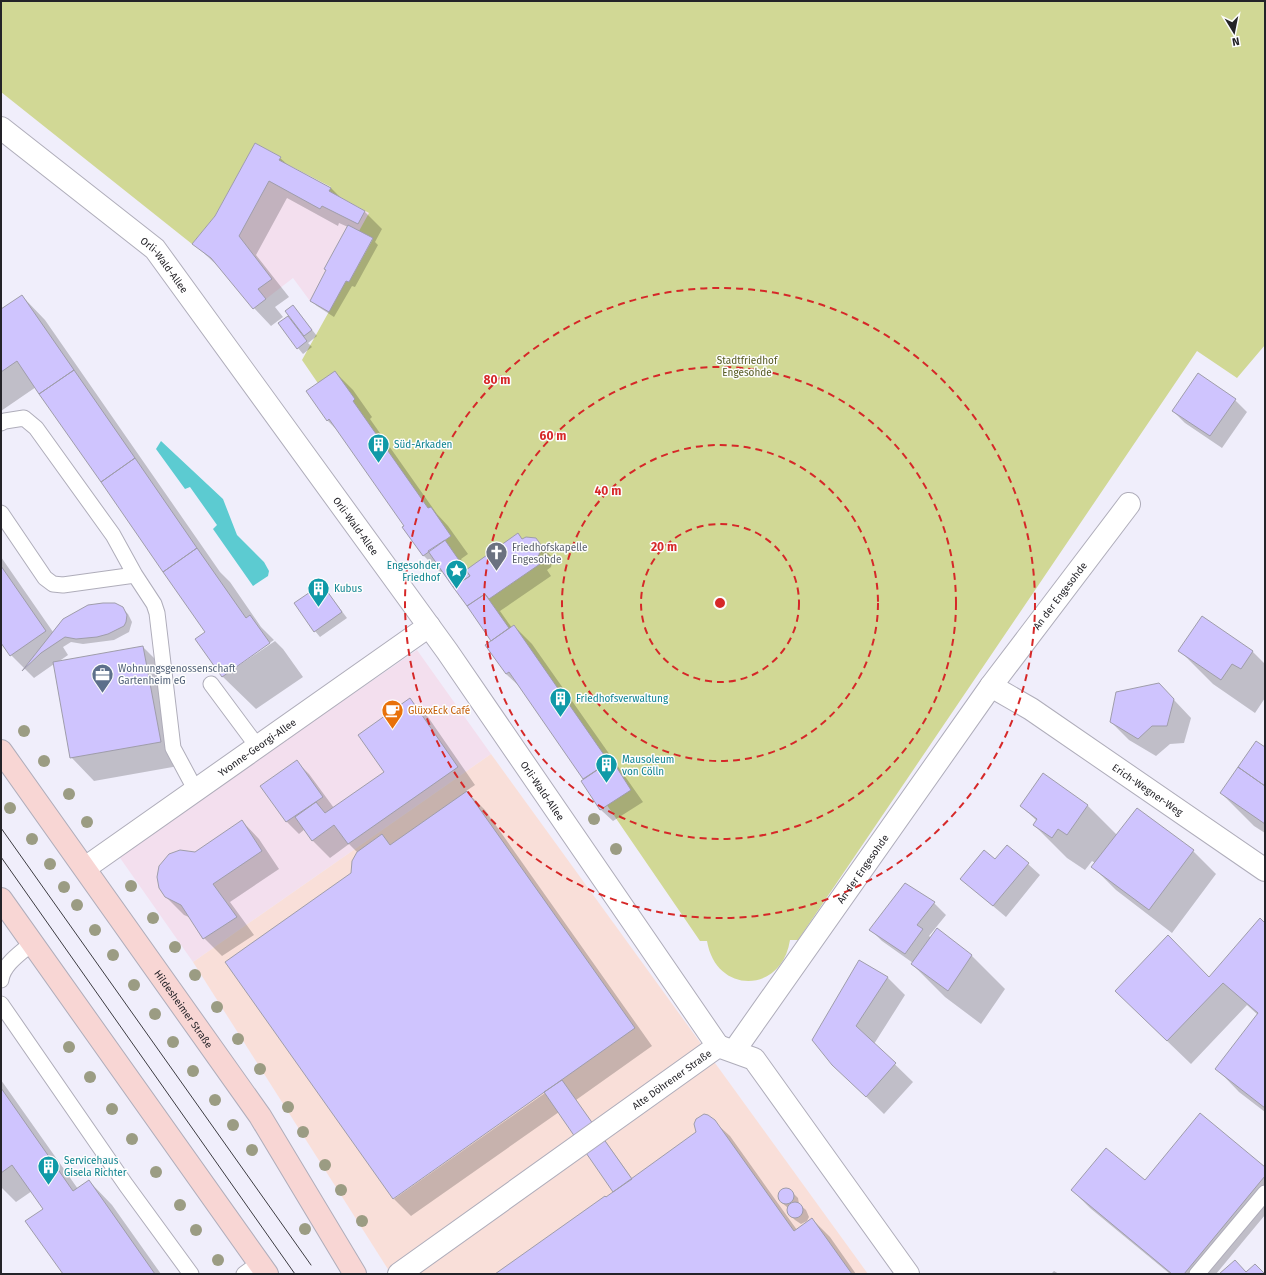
<svg xmlns="http://www.w3.org/2000/svg" width="1266" height="1275" viewBox="0 0 1266 1275" font-family="'Fira Sans',sans-serif">
  <style>
    .commercial { fill: #f3dfee }
    .industrial { fill: #f9dfd9 }
    .green { fill: #d1d895 }
    .water { fill: #5ccbd1 }
    .shadow { fill: #0003 }
    .building { fill: #cfc4fe; stroke: #9f9daa }
    .lines { fill: none; stroke-linecap: round; stroke-linejoin: round }
    .service-casing { stroke: #afadba; stroke-width: 17 }
    .minor-casing { stroke: #afadba; stroke-width: 24 }
    .secondary-casing { stroke: #afadba; stroke-width: 24 }
    .service { stroke: #fff; stroke-width: 15 }
    .minor { stroke: #fff; stroke-width: 22 }
    .secondary { stroke: #f8d6d4; stroke-width: 22 }
    .tram { stroke: #3c3b41; stroke-width: 1 }
    .tree { fill: #9b9c83 }
    .ring { fill: none; stroke: #d62828; stroke-width: 2; stroke-dasharray: 7 5 }
    .labels { text-anchor: middle; stroke-width: 3; stroke-linejoin: round; paint-order: stroke }
    .street-label { font-size: 10px; fill: #242328; stroke: #fdfdfd }
    .park-label { font-size: 10px; fill: #555920; stroke: #fdfdfd }
    .culture-label { font-size: 10px; fill: #0d838f; stroke: #fdfdfd; text-anchor: start }
    .worship-label { font-size: 10px; fill: #5b616d; stroke: #fdfdfd; text-anchor: start }
    .service-label { font-size: 10px; fill: #4e5e75; stroke: #fdfdfd; text-anchor: start }
    .food-label { font-size: 10px; fill: #c56008; stroke: #fdfdfd; text-anchor: start }
    .centre { fill: #d62828; stroke: #fdfdfd; stroke-width: 2 }
    .ring-label { font-size: 12px; text-anchor: middle; font-weight: bold; fill: #d62828; stroke: #fdfdfd; stroke-width: 3; stroke-linejoin: round; paint-order: stroke }
  </style>
  <rect width="100%" height="100%" fill="#f0eefb"/>
  <path class="commercial" d="M255,143l26,14 -2,3 52,28 -1,3 39,22 4,25 -24,44 -3,-1 -17,31 -19,-11 -17,-23 -40,31 -42,-51 -19,-14 23,-28z
    M417,650l74,104 -298,208 -75,-107z"/>
  <path class="industrial" d="M491,754l377,520h-477l-198,-312z"/>
  <path class="green" d="M1,1h1264v344l-28,33 -40,-27 -399,589h-8c-8,54 -74,55 -83,1h-7l-398,-581 44,-79 3,1 24,-43 -14,-8 10,-18 -40,-22 2,-4 -52,-27 2,-3 -26,-14 -40,73 -23,28 -191,-152z"/>
  <path class="water" d="M161,441l62,58 14,36 27,27 5,9 -1,5 -15,10 -40,-57 4,-4 -27,-38 -5,2 -29,-40z"/>
  <path class="shadow" d="M255,144l25,14 9,8 42,22 10,10 24,14 17,17 -7,13 3,3 -23,42 -3,-1 -18,31 -17,-11 -6,-5 37,-74 -9,-4 -1,3 -51,-28 -31,57 33,42 -14,10 8,10 -12,9 -17,-18 -33,-39 -27,-25 22,-28z
    M22,296l23,24 175,252 10,10 31,45 13,13 -37,25 1,1 37,-25 -1,-1 9,9 20,28 -47,32 -34,-33 -16,-44 -170,-245 -35,24v-100z
    M293,306l24,30 -9,7 4,4 -9,7 -5,-6 -10,-31 9,8z
    M335,372l18,18 19,27 -2,2 67,95 11,12 20,28 -7,5 7,10 50,-35 5,6 12,-1 18,19 -2,9 -4,3 4,6 -51,35 12,17 2,-2 18,18 111,158 -30,19 -12,-11 -19,-29 2,-1 -63,-92 -15,-14 -14,-33 -49,-70 -2,2 -18,-18 -17,-29 -67,-94 -12,-12z
    M1235,400l12,12 -25,36 -37,-25 -12,-12z
    M1,557l52,75 6,-8 10,-8 53,-8 6,6 4,8 -3,10 -15,8 -31,4 -12,-2 -8,5 5,8 -10,7 85,-15 23,23 18,95 -90,16 -23,-24 -17,-93 -20,14 -23,-23 -10,-14z
    M322,585l25,33 -27,19 -5,-6z
    M1180,651h72l13,13v34l-10,15 -42,-29z
    M1159,684l32,34 -7,25 -14,1 -14,12 -27,-16 -18,-18z
    M410,700l18,17 47,68 -9,6 19,19 167,236 -76,54 57,80 64,-48 11,-16 22,20 67,94 15,-11 18,18 26,37h-359l118,-82 -56,-80 -148,104 -17,-17 151,-106 -193,-219 6,-21 -9,-9 -19,14 -18,-18 -7,-11 -6,5 -12,-12 -26,-36 36,-24 12,12 25,34 51,-36z
    M1265,748v85l-11,-7 -33,-33z
    M1044,775l44,31 29,29 20,-26 56,42 23,23 -44,59 -56,-43 -23,-23 2,-4 -3,-2 -7,9 -18,-12 -33,-33 3,-4 -16,-15z
    M242,821l17,18 20,30 -49,33 24,33 -32,21 -18,-18 -13,-20 -7,-3 -18,-18 29,-44z
    M995,861l33,3 12,11 -34,42 -45,-38z
    M934,903l12,12 -17,21 2,2 6,-8 35,26 33,33 -24,35 -36,-27 -33,-33 1,-1 -31,-22 -12,-12z
    M1265,924v188l-26,-20 -23,-24 42,-53 -11,-10 -56,59 -52,-50 70,-36z
    M859,961l29,17 17,17 -31,49 39,38 -29,32 -32,-31z
    M1,1080l77,109 11,-8 23,24 49,69h-97l-20,-65 -12,-18 -16,11 -15,-15z
    M1265,1168v47l-49,59h-46l-80,-66 -18,-18z
    M789,1189l9,9 1,6 7,6 3,7 -2,4 -6,3 -6,-4 -6,-6 -1,-6 -7,-6 -2,-8 2,-4z
    M1054,1271l5,3h-8z"/>
  <path class="building" d="M255,143l26,14 -2,3 52,28 -2,3 36,20 -7,13 -36,-18 -2,3 -51,-28 -30,55 33,43 -14,10 8,10 -13,10 -42,-51 -19,-14 23,-28z
    M348,225l25,13 -24,44 -3,-1 -17,31 -19,-11 16,-31 -2,-1z
    M22,295l52,75 -35,24 -22,-33 -16,11v-63z
    M293,305l19,25 -8,6 -19,-25z
    M288,316l19,25 -10,8 -19,-26z
    M74,370l61,88 -34,24 -62,-88z
    M335,371l20,28 -2,2 75,107 3,-1 20,29 -28,20 -21,-29 2,-1 -75,-107 -2,2 -21,-30z
    M1198,373l38,26 -26,37 -38,-25z
    M135,458l62,90 -34,24 -62,-90z
    M518,533l4,6 4,-2 10,1 5,7 -2,10 -3,3 4,6 -51,35 -4,-5 -18,12 -14,-19 17,-11 -4,-6z
    M445,540l25,36 -17,11 -25,-36z
    M197,548l49,70 4,-3 20,28 -48,34 -27,-38 10,-7 -42,-60z
    M1,566l45,65 -36,25 -9,-13z
    M322,584l20,28 -28,20 -20,-29z
    M485,594l24,34 -18,13 -24,-35z
    M103,603h12l8,4 4,8 -1,7 -2,4 -16,8 -11,3 -21,2 -11,-2 -24,16 -19,18 41,-52 25,-14z
    M1202,616l51,35 -12,18 -9,-5 -11,16 -43,-29z
    M514,625l95,137 -26,17 -74,-107 -3,2 -21,-29z
    M143,646l18,96 -91,16 -17,-96z
    M1159,683l15,16 -7,27h-15l-14,13 -28,-17 6,-30z
    M410,698l48,69 -110,77 -14,-19 -22,16 -17,-24 21,-15 9,11 59,-41 -26,-37z
    M1256,741l9,6v39l-27,-19z
    M297,760l26,37 -37,25 -26,-36z
    M612,760l19,30 -31,20 -19,-29z
    M1238,767l27,19v38l-45,-31z
    M1043,773l45,32 -21,30 -9,-6 -6,9 -19,-13 4,-6 -17,-13z
    M467,791l168,237 -242,171 -168,-237 126,-89 1,-12 5,-9 25,-18 8,11z
    M1137,808l57,42 -45,60 -58,-43z
    M242,820l20,31 -49,33 24,33 -34,22 -22,-34 -16,-8 -6,-9 -2,-11 2,-11 10,-12 11,-4 15,2z
    M1007,845l22,18 -36,43 -33,-27 24,-29 11,9z
    M905,883l30,19 -18,23 6,4 -18,25 -36,-24z
    M1260,918l5,5v185l-50,-39 43,-56 -35,-30 -56,58 -52,-50 53,-56 41,42z
    M937,928l35,27 -24,36 -37,-27z
    M859,960l29,17 -32,49 40,37 -30,34 -34,-32 -20,-25z
    M562,1080l70,99 -19,13 -69,-100z
    M1,1088l72,103 16,-11 66,94h-92l-38,-53 18,-12 -31,-44 -11,8z
    M1200,1113l65,54v9l-81,98h-12l-101,-84 35,-42 39,32z
    M704,1114l4,1 7,5 79,111 18,-13 40,56h-357l110,-78 1,1 90,-65 -2,-8 2,-5z
    M778 1196a8 8 0 1 1 16 0a8 8 0 1 1-16 0Z
    M787 1210a8 8 0 1 1 16 0a8 8 0 1 1-16 0Z
    M1235,1260l11,12 9,-8 10,10h-46z"/>
  <g class="lines">
    <defs>
      <path id="service" d="M1,423l4,-2 19,-3 12,10 77,107 22,40 19,29 3,9 16,135 22,41
        M1,513l44,65 8,6 10,1 72,-10
        M211,684l46,62
        M1,980c2,-16 20,-27 31,-37
        M1,1004l125,181 65,89
        M244,1274l15,-11
        M1197,1274l68,-81"/>
      <g id="minor">
        <path id="s1" d="M1,128l154,121 292,402 271,395"/>
        <path id="s2" d="M991,686l40,23 234,161"/>
        <path id="s3" d="M85,868l344,-242"/>
        <path id="s4" d="M734,1051l257,-365 138,-182"/>
        <path id="s5" d="M399,1274l319,-228 36,13 154,215"/>
      </g>
      <g id="secondary">
        <path id="s6" d="M1,751l259,365 95,158"/>
        <path d="M1,899l266,375"/>
      </g>
    </defs>
    <use href="#service" class="service-casing"/>
    <use href="#minor" class="minor-casing"/>
    <use href="#secondary" class="secondary-casing"/>
    <use href="#service" class="service"/>
    <use href="#minor" class="minor"/>
    <use href="#secondary" class="secondary"/>
    <path class="tram" d="M1,828l310,437
      M1,857l294,417"/>
  </g>
  <g class="tree">
    <circle cx="24" cy="731" r="6"/>
    <circle cx="44" cy="761" r="6"/>
    <circle cx="69" cy="794" r="6"/>
    <circle cx="10" cy="808" r="6"/>
    <circle cx="594" cy="819" r="6"/>
    <circle cx="87" cy="822" r="6"/>
    <circle cx="32" cy="839" r="6"/>
    <circle cx="616" cy="849" r="6"/>
    <circle cx="50" cy="864" r="6"/>
    <circle cx="131" cy="886" r="6"/>
    <circle cx="64" cy="887" r="6"/>
    <circle cx="77" cy="905" r="6"/>
    <circle cx="153" cy="918" r="6"/>
    <circle cx="95" cy="930" r="6"/>
    <circle cx="175" cy="947" r="6"/>
    <circle cx="113" cy="955" r="6"/>
    <circle cx="195" cy="975" r="6"/>
    <circle cx="134" cy="985" r="6"/>
    <circle cx="217" cy="1007" r="6"/>
    <circle cx="155" cy="1014" r="6"/>
    <circle cx="238" cy="1039" r="6"/>
    <circle cx="173" cy="1042" r="6"/>
    <circle cx="69" cy="1047" r="6"/>
    <circle cx="260" cy="1069" r="6"/>
    <circle cx="193" cy="1071" r="6"/>
    <circle cx="90" cy="1077" r="6"/>
    <circle cx="215" cy="1100" r="6"/>
    <circle cx="288" cy="1107" r="6"/>
    <circle cx="112" cy="1109" r="6"/>
    <circle cx="233" cy="1125" r="6"/>
    <circle cx="303" cy="1132" r="6"/>
    <circle cx="132" cy="1139" r="6"/>
    <circle cx="252" cy="1150" r="6"/>
    <circle cx="325" cy="1165" r="6"/>
    <circle cx="156" cy="1172" r="6"/>
    <circle cx="341" cy="1190" r="6"/>
    <circle cx="180" cy="1205" r="6"/>
    <circle cx="362" cy="1221" r="6"/>
    <circle cx="305" cy="1229" r="6"/>
    <circle cx="196" cy="1230" r="6"/>
    <circle cx="218" cy="1260" r="6"/>
  </g>
  <g class="ring">
    <circle cx="720" cy="603" r="79"/>
    <circle cx="720" cy="603" r="158"/>
    <circle cx="720" cy="603" r="236"/>
    <circle cx="720" cy="603" r="315"/>
  </g>
  <defs>
    <symbol id="building-pin" viewBox="-11 -11 22 30"><path d="M0 17L-7.5 6A9.5 9.5 0 1 1 7.5 6Z" fill="#0f9aa8" stroke="#fdfdfd"/><path d="M-4-6H4V6H1V3H-1V6H-4ZM-2.5-4.3h1.7v1.8h-1.7ZM.8-4.3h1.7v1.8H.8ZM-2.5-1h1.7V.8h-1.7ZM.8-1h1.7V.8H.8Z" fill="#fff"/></symbol>
    <symbol id="church-pin" viewBox="-11 -11 22 30"><path d="M0 17L-7.5 6A9.5 9.5 0 1 1 7.5 6Z" fill="#6b7280" stroke="#fdfdfd"/><path d="M-1.2-6h2.4v3.5h3.3v2.4h-3.3V6h-2.4V-.1h-3.3v-2.4h3.3Z" fill="#fff"/></symbol>
    <symbol id="sight-pin" viewBox="-11 -11 22 30"><path d="M0 17L-7.5 6A9.5 9.5 0 1 1 7.5 6Z" fill="#0f9aa8" stroke="#fdfdfd"/><path d="M0-6L1.8-2.2L6-1.7L2.9 1.2L3.7 5.4L0 3.3L-3.7 5.4L-2.9 1.2L-6-1.7L-1.8-2.2Z" fill="#fff"/></symbol>
    <symbol id="office-pin" viewBox="-11 -11 22 30"><path d="M0 17L-7.5 6A9.5 9.5 0 1 1 7.5 6Z" fill="#5c6f8a" stroke="#fdfdfd"/><path d="M-6-3h4V-5.5h4V-3h4V5H-6ZM-1-4.5V-3h2v-1.5ZM-6 0V1H6V0Z" fill="#fff"/></symbol>
    <symbol id="cafe-pin" viewBox="-11 -11 22 30"><path d="M0 17L-7.5 6A9.5 9.5 0 1 1 7.5 6Z" fill="#e8710a" stroke="#fdfdfd"/><path d="M-5.5-4.5H6V0H3Q3 3.5 0 3.5H-2.5Q-5.5 3.5-5.5 0ZM3-3.2v2h1.7v-2ZM-6 4.5H4V6H-6Z" fill="#fff"/></symbol>
  </defs>
  <g fill-rule="evenodd">
    <use href="#building-pin" x="366" y="432" width="25" height="34"/>
    <use href="#church-pin" x="484" y="540" width="25" height="34"/>
    <use href="#sight-pin" x="444" y="558" width="25" height="34"/>
    <use href="#building-pin" x="306" y="576" width="25" height="34"/>
    <use href="#office-pin" x="90" y="662" width="25" height="34"/>
    <use href="#building-pin" x="548" y="686" width="25" height="34"/>
    <use href="#cafe-pin" x="380" y="698" width="25" height="34"/>
    <use href="#building-pin" x="594" y="752" width="25" height="34"/>
    <use href="#building-pin" x="36" y="1154" width="25" height="34"/>
  </g>
  <g class="labels">
    <g class="street-label">
      <text dy="4" stroke="none"><textPath href="#s1" startOffset="214">Orli-Wald-Allee</textPath></text>
      <text dy="4" stroke="none"><textPath href="#s1" startOffset="538">Orli-Wald-Allee</textPath></text>
      <text dy="4" stroke="none"><textPath href="#s4" startOffset="560">An der Engesohde</textPath></text>
      <text dy="4" stroke="none"><textPath href="#s3" startOffset="210">Yvonne-Georgi-Allee</textPath></text>
      <text dy="4" stroke="none"><textPath href="#s2" startOffset="188">Erich-Wegner-Weg</textPath></text>
      <text dy="4" stroke="none"><textPath href="#s1" startOffset="862">Orli-Wald-Allee</textPath></text>
      <text dy="4" stroke="none"><textPath href="#s4" startOffset="223">An der Engesohde</textPath></text>
      <text dy="4" stroke="none"><textPath href="#s6" startOffset="316">Hildesheimer Straße</textPath></text>
      <text dy="4" stroke="none"><textPath href="#s5" startOffset="335">Alte Döhrener Straße</textPath></text>
    </g>
    <g class="park-label">
      <text x="747" y="364">Stadtfriedhof<tspan x="747" dy="12">Engesohde</tspan></text>
    </g>
    <g class="culture-label">
      <text x="394" y="448">Süd-Arkaden</text>
      <text x="440" y="569" text-anchor="end">Engesohder<tspan x="440" dy="12">Friedhof</tspan></text>
      <text x="334" y="592">Kubus</text>
      <text x="576" y="702">Friedhofsverwaltung</text>
      <text x="622" y="763">Mausoleum<tspan x="622" dy="12">von Cölln</tspan></text>
      <text x="64" y="1164">Servicehaus<tspan x="64" dy="12">Gisela Richter</tspan></text>
    </g>
    <g class="worship-label">
      <text x="512" y="551">Friedhofskapelle<tspan x="512" dy="12">Engesohde</tspan></text>
    </g>
    <g class="service-label">
      <text x="118" y="672">Wohnungsgenossenschaft<tspan x="118" dy="12">Gartenheim eG</tspan></text>
    </g>
    <g class="food-label">
      <text x="408" y="714">GlüxxEck Café</text>
    </g>
  </g>
  <circle cx="720" cy="603" r="6" class="centre"/>
  <g class="ring-label">
    <text x="497" y="384">80 m</text>
    <text x="553" y="440">60 m</text>
    <text x="608" y="495">40 m</text>
    <text x="664" y="551">20 m</text>
  </g>
  <rect width="1266" height="1275" fill="none" stroke="#242328" stroke-width="4"/>
  <g transform="translate(1234 32) rotate(170)" stroke="#fdfdfd" stroke-width="3" paint-order="stroke">
  <path d="M0-3L7 15L0 10L-7 15Z" fill="#242328"/>
  <text y="-6" font-size="11" font-weight="bold" text-anchor="middle" fill="#242328">N</text>
  </g>
</svg>
